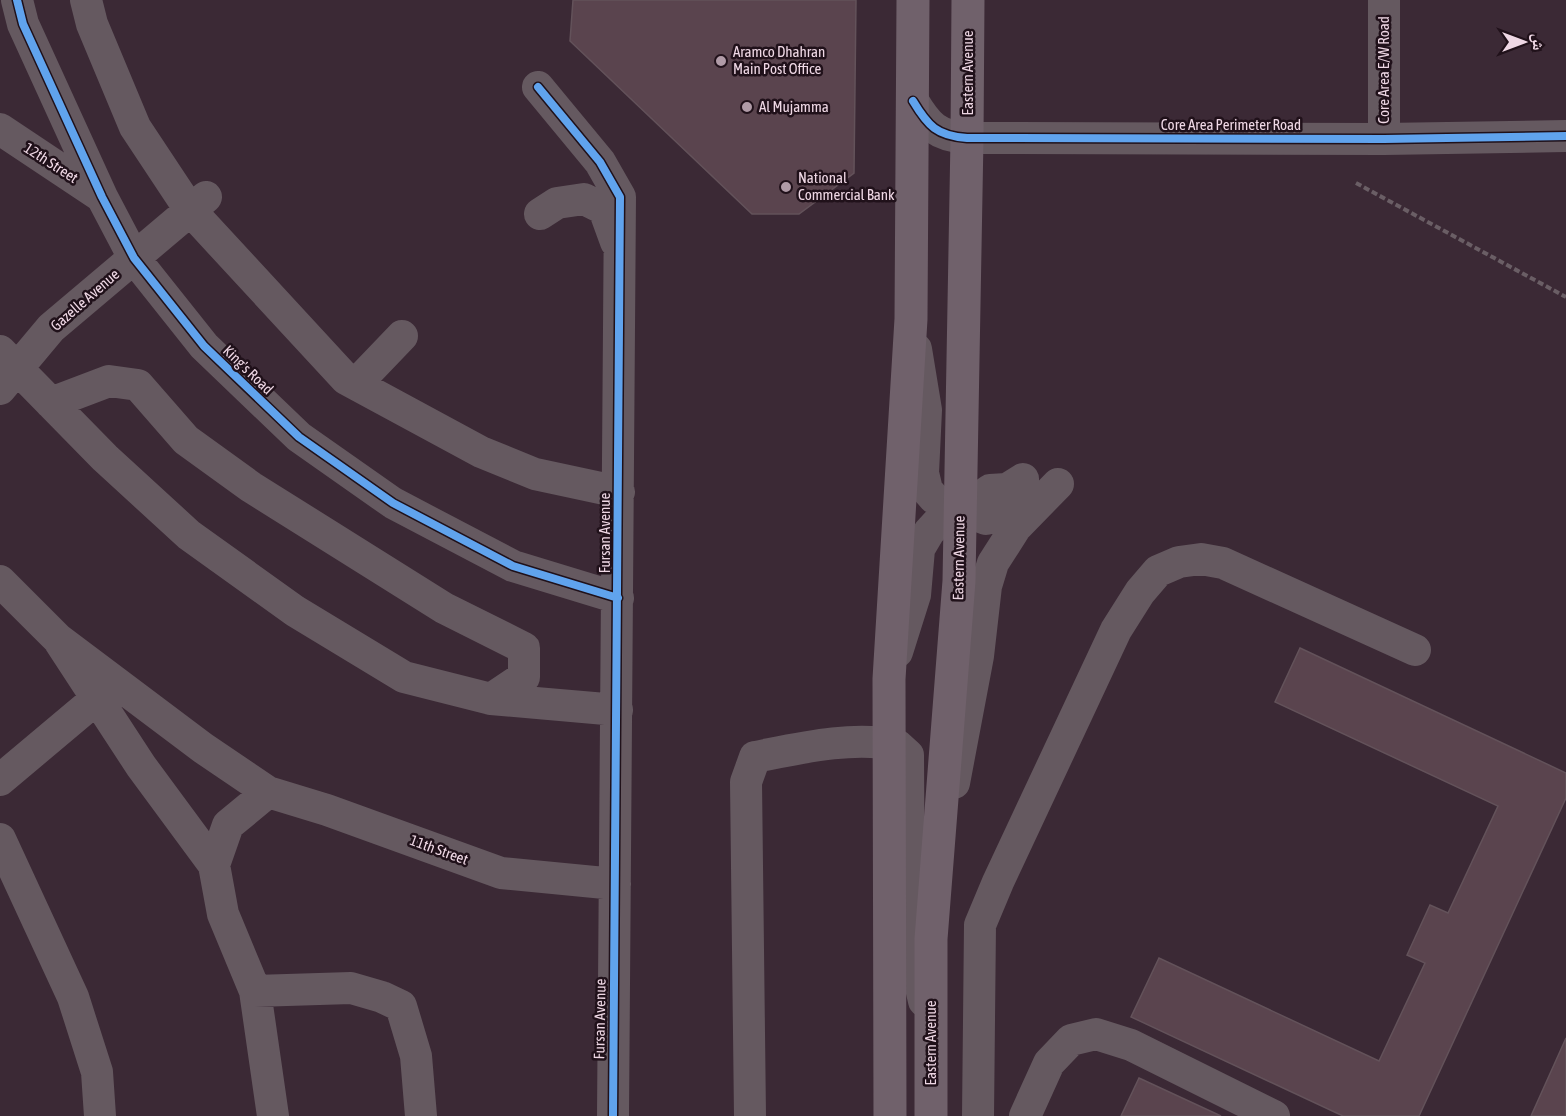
<svg xmlns="http://www.w3.org/2000/svg" width="1566" height="1116" viewBox="0 0 1566 1116" font-family="'Asap Condensed','Noto Naskh Arabic',sans-serif">
  <style>
    .building { fill: #5a444e; stroke: #63525a; stroke-width: 1.5 }
    .lines { fill: none; stroke-linecap: round; stroke-linejoin: round }
    .path { stroke: #6a5e65; stroke-width: 4; stroke-dasharray: 6 3; stroke-linecap: butt }
    .minor { stroke: #655960; stroke-width: 32 }
    .major { stroke: #70616b; stroke-width: 33 }
    .cycleway-casing { stroke: #20111a; stroke-width: 11 }
    .cycleway { stroke: #60a3ed; stroke-width: 8 }
    .poi-dot { fill: #b09ba7; stroke: #20111a; stroke-width: 2 }
    .labels { text-anchor: middle; stroke-width: 5; stroke-linejoin: round; paint-order: stroke }
    .poi-label { font-size: 15px; fill: #efd8e5; stroke: #20111a; text-anchor: start }
    .street-label { font-size: 15px; fill: #efd8e5; stroke: #20111a }
  </style>
  <rect width="100%" height="100%" fill="#3b2935"/>
  <path class="building" d="M573,0h283l-2,173 -55,41h-47l-182,-173z
    M1300,648l266,125v25l-147,318h-76l-212,-99 28,-59 220,103 46,-98 -18,-8 23,-50 18,8 50,-107 -223,-104z
    M1566,1038v78h-35z
    M1139,1078l82,38h-100z"/>
  <g class="lines">
    <path class="path" d="M1356,183l210,114"/>
    <path class="minor" d="M17,0l6,24 79,173 32,61 70,88 95,91 94,66 120,63 105,32
      M86,0l6,24 43,103 55,83 156,169 135,73 54,22 84,18
      M1384,0v139
      M538,87l62,75 20,35 -7,919
      M913,101c15,25 24,35 54,37l417,1 182,-3
      M0,129l102,68
      M540,214l17,-11 27,-4 20,10 12,33
      M916,349l10,61 -3,63 4,17 7,8 12,6 40,15 49,-12
      M0,351l105,107 84,77 106,76 109,66 87,22 126,11
      M356,384l46,-48
      M0,389l51,-61 155,-131
      M51,403l58,-22 29,4 48,55 65,47 193,121 80,40v29l-33,22
      M0,581l58,58 83,127 73,99 9,49 32,77 18,125
      M58,639l145,109 65,44 59,18 174,63 114,11
      M897,652l18,-57 4,-46 10,-17 11,-12 20,-9 30,-21 17,-1 16,-10
      M0,780l113,-95
      M954,783l24,-127 8,-70 7,-23 23,-36 42,-43
      M0,839l73,158 24,75 3,44
      M214,865l14,-40 40,-33
      M255,991l96,-3 31,9 19,9 15,50 5,60
      M750,1116l-4,-334 9,-25c46,-9 96,-21 142,-12l11,10 1,180 15,66
      M978,1116l2,-191 18,-43 118,-252 24,-38 18,-21 21,-9 22,-3 22,4 192,87
      M1025,1116l24,-53 22,-23 25,-6 35,11 143,71"/>
    <path class="major" d="M890,1116l-1,-437 22,-360 2,-319
      M931,1116v-177l28,-358 8,-443 1,-138"/>
    <defs>
      <path id="cycleway" d="M17,0l6,24 79,173 32,61 70,88 95,91 94,66 120,63 105,32
        M538,87l62,75 20,35 -7,919
        M913,101c15,25 24,35 54,37l417,1 182,-3"/>
    </defs>
    <use href="#cycleway" class="cycleway-casing"/>
    <use href="#cycleway" class="cycleway"/>
  </g>
  <g class="poi-dot">
    <circle cx="721" cy="61" r="6"/>
    <circle cx="747" cy="107" r="6"/>
    <circle cx="786" cy="187" r="6"/>
  </g>
  <g class="labels">
    <g class="poi-label">
      <text x="733" y="57">Aramco Dhahran<tspan x="733" dy="17">Main Post Office</tspan></text>
      <text x="759" y="112">Al Mujamma</text>
      <text x="798" y="183">National<tspan x="798" dy="17">Commercial Bank</tspan></text>
    </g>
    <g class="street-label">
      <text transform="translate(1384 70) rotate(-90)" y="5">Core Area E/W Road</text>
      <text transform="translate(968 73) rotate(-90)" y="5">Eastern Avenue</text>
      <text x="1231" y="130">Core Area Perimeter Road</text>
      <text transform="translate(51 163) rotate(33)" y="5">12th Street</text>
      <text transform="translate(85 300) rotate(-41)" y="5">Gazelle Avenue</text>
      <text transform="translate(248 370) rotate(44)" y="5">King's Road</text>
      <text transform="translate(605 533) rotate(-90)" y="5">Fursan Avenue</text>
      <text transform="translate(959 558) rotate(-89)" y="5">Eastern Avenue</text>
      <text transform="translate(439 850) rotate(20)" y="5">11th Street</text>
      <text transform="translate(600 1019) rotate(-89)" y="5">Fursan Avenue</text>
      <text transform="translate(931 1043) rotate(-90)" y="5">Eastern Avenue</text>
    </g>
  </g>
  <g transform="translate(1524 42) rotate(90)" stroke="#20111a" stroke-width="4.5" paint-order="stroke">
  <path d="M0-4.5L10 22L0 15L-10 22Z" fill="#efd8e5"/>
  <text y="-9" font-size="16" font-weight="bold" text-anchor="middle" fill="#efd8e5">ش</text>
  </g>
</svg>
